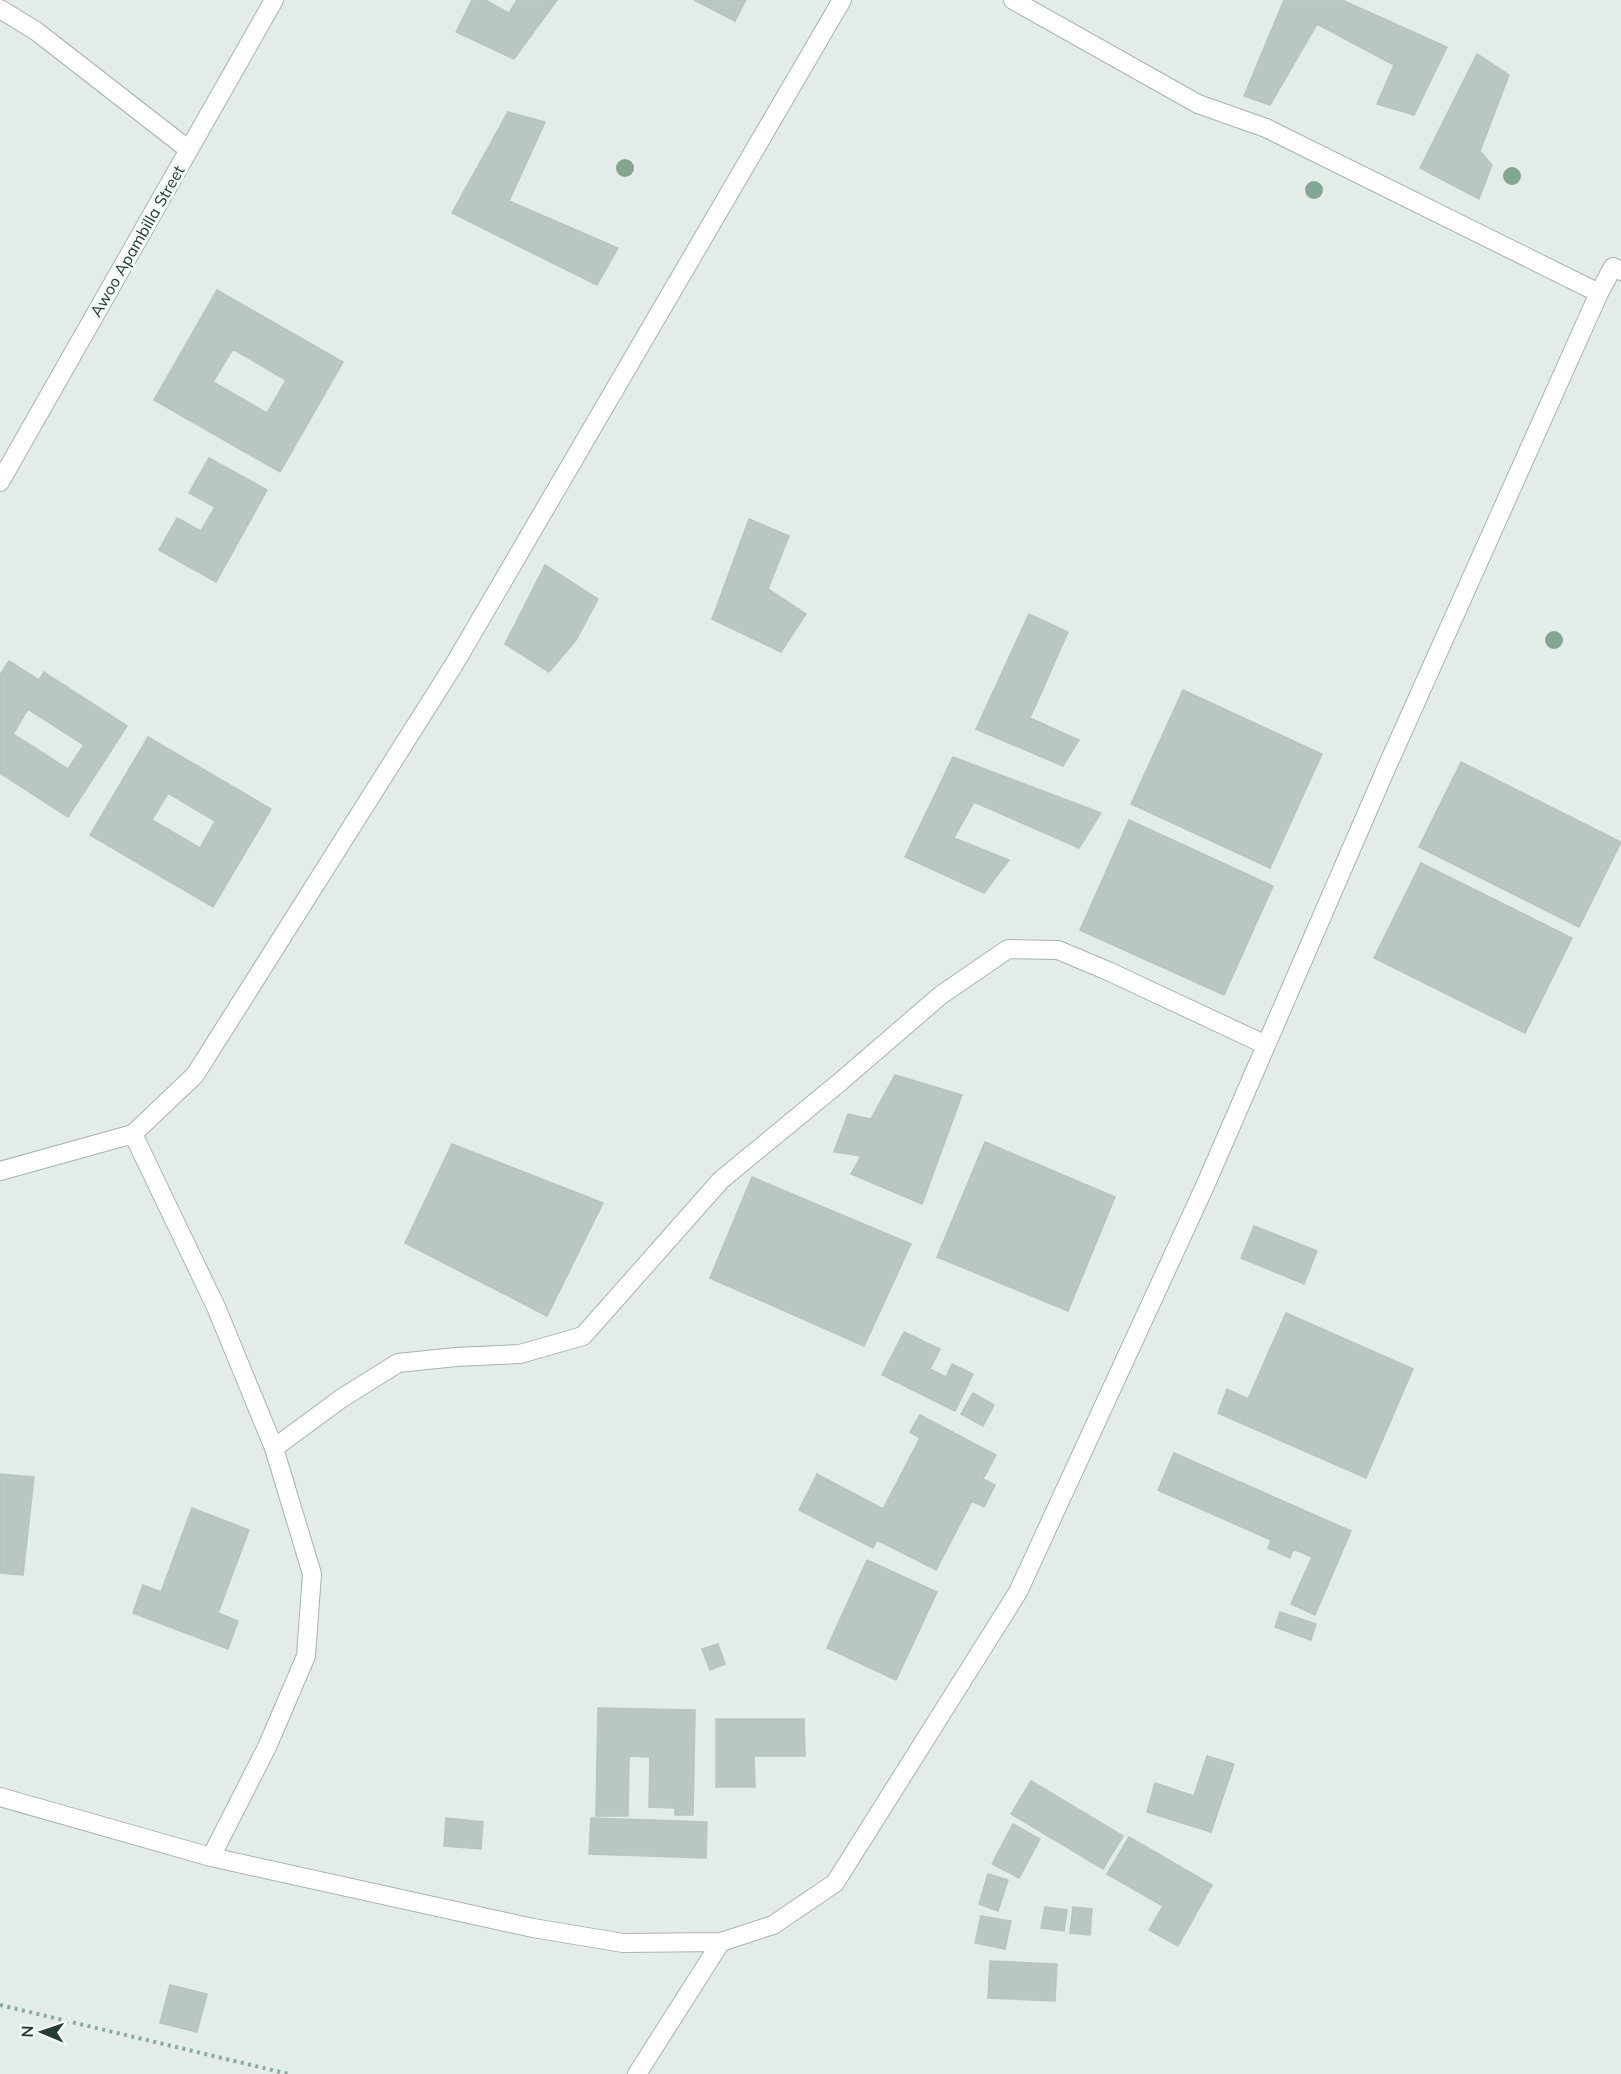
<svg xmlns="http://www.w3.org/2000/svg" width="1621" height="2074" viewBox="0 0 1621 2074" font-family="Mulish,sans-serif">
  <style>
    .building { fill: #b9c6c1; stroke: #b7c4bf; stroke-width: 1.5; fill-rule: evenodd }
    .lines { fill: none; stroke-linecap: round; stroke-linejoin: round }
    .minor-casing { stroke: #a7b3af; stroke-width: 20 }
    .path { stroke: #88aba1; stroke-width: 4; stroke-dasharray: 3 4.5; stroke-linecap: butt }
    .minor { stroke: #fff; stroke-width: 18 }
    .tree { fill: #83a692 }
    .labels { text-anchor: middle; stroke-width: 6; stroke-linejoin: round; paint-order: stroke }
    .street-label { font-size: 16px; fill: #253b36; stroke: #f4f8f6 }
  </style>
  <rect width="100%" height="100%" fill="#e4ece8"/>
  <path class="building" d="M472,0h13l24,13 8,-13h40l-43,59 -58,-27z
    M694,0h52l-11,21z
    M1284,0h58l105,47 -33,68 -37,-11 17,-39 -77,-41 -47,81 -26,-9z
    M1477,54l32,21 -29,76 12,14 -13,34 -59,-31z
    M508,112l37,10 -36,79 109,47 -21,37 -145,-72z
    M217,290l126,72 -63,110 -126,-72zM233,349l53,31 -19,33 -54,-31z
    M209,458l58,32 -51,92 -57,-32 18,-32 24,13 14,-24 -26,-14z
    M749,519l40,17 -21,53 38,25 -25,38 -69,-33z
    M545,565l53,34 -22,41 -27,32 -44,-28z
    M1029,614l39,18 -38,86 49,22 -16,26 -87,-37z
    M9,661l30,19 5,-8 83,54 -59,91 -68,-44v-98zM28,709l56,36 -16,24 -55,-35z
    M1183,690l139,64 -52,114 -139,-64z
    M148,737l123,72 -58,98 -123,-72zM168,793l47,28 -15,27 -48,-28z
    M953,757l148,56 -22,35 -105,-46 -20,36 55,22 -25,33 -79,-36z
    M1461,762l160,80 -42,85 -160,-80z
    M1129,820l144,66 -49,109 -144,-65z
    M1421,863l151,75 -47,95 -151,-75z
    M895,1075l67,20 -40,109 -71,-30 10,-18 -27,-4 14,-38 23,5z
    M985,1142l130,55 -47,114 -131,-54z
    M452,1144l151,59 -56,113 -142,-73z
    M752,1177l159,67 -47,102 -154,-68z
    M1254,1226l63,25 -13,33 -63,-26z
    M1286,1313l127,56 -47,109 -148,-65 9,-24 21,10z
    M904,1332l36,17 -10,20 16,8 6,-13 21,10 -18,37 -73,-36z
    M973,1393l21,12 -11,21 -22,-12z
    M920,1415l76,40 -13,24 12,6 -11,22 -12,-6 -36,69 -59,-30 -4,8 -74,-38 18,-36 66,35 37,-71 -10,-6z
    M1174,1453l177,78 -36,84 -24,-11 21,-47 -19,-8 -3,9 -22,-10 3,-8 -113,-50z
    M0,1474l34,3 -11,98 -23,-2z
    M192,1508l57,22 -31,83 20,8 -10,28 -95,-36 10,-28 18,7z
    M867,1560l70,32 -41,88 -69,-32z
    M1280,1612l36,12 -5,16 -36,-13z
    M718,1644l7,20 -15,6 -8,-21z
    M598,1708l97,2 -2,105h-18v-7l-26,-1 1,-50 -21,-1 -1,60h-32z
    M716,1719h88l1,37h-51l1,31h-39z
    M1207,1756l27,8 -23,68 -64,-20 8,-29 39,13z
    M1031,1781l92,55 -20,33 -92,-55z
    M446,1818l37,4 -2,27 -37,-3z
    M591,1818l116,4 -1,36 -117,-4z
    M1013,1824l27,15 -21,39 -27,-14z
    M1129,1837l83,48 -34,61 -29,-16 14,-24 -56,-32z
    M988,1874l20,6 -10,31 -19,-7z
    M1045,1907l22,3 -3,21 -23,-3z
    M1073,1907l19,2 -2,26 -20,-2z
    M981,1916l30,5 -6,28 -30,-6z
    M990,1961l67,3 -2,37 -67,-3z
    M170,1985l37,9 -10,38 -37,-9z"/>
  <g class="lines">
    <defs>
      <path id="minor" d="M1013,0l185,104 68,24 333,165
        M0,9l36,22 153,119
        M0,482l274,-482
        M133,1134l83,173 58,141 38,126 -6,82 -39,91 -56,110
        M0,1171l133,-37 62,-59 260,-412 387,-663
        M274,1448l68,-50 56,-35 58,-6 64,-3 63,-18 138,-156 119,-98 101,-87 67,-46 50,1 50,21 158,74
        M0,1797l211,60 322,71 90,15 98,-1 52,-17 62,-42 183,-291 187,-406 180,-415 214,-478 14,-26 8,4
        M637,2074l84,-132"/>
    </defs>
    <use href="#minor" class="minor-casing"/>
    <path class="path" d="M0,2005l289,69"/>
    <use href="#minor" class="minor"/>
  </g>
  <g class="tree">
    <circle cx="625" cy="168" r="9"/>
    <circle cx="1512" cy="176" r="9"/>
    <circle cx="1314" cy="190" r="9"/>
    <circle cx="1554" cy="640" r="9"/>
  </g>
  <g class="labels">
    <g class="street-label">
      <text transform="translate(137 241) rotate(-60)" y="6">Awoo Apambilla Street</text>
    </g>
  </g>
  <g transform="translate(42 2032) rotate(272)" stroke="#f4f8f6" stroke-width="4.5" paint-order="stroke">
  <path d="M0-4.5L10 22L0 15L-10 22Z" fill="#253b36"/>
  <text y="-9" font-size="16" font-weight="bold" text-anchor="middle" fill="#253b36">N</text>
  </g>
</svg>
